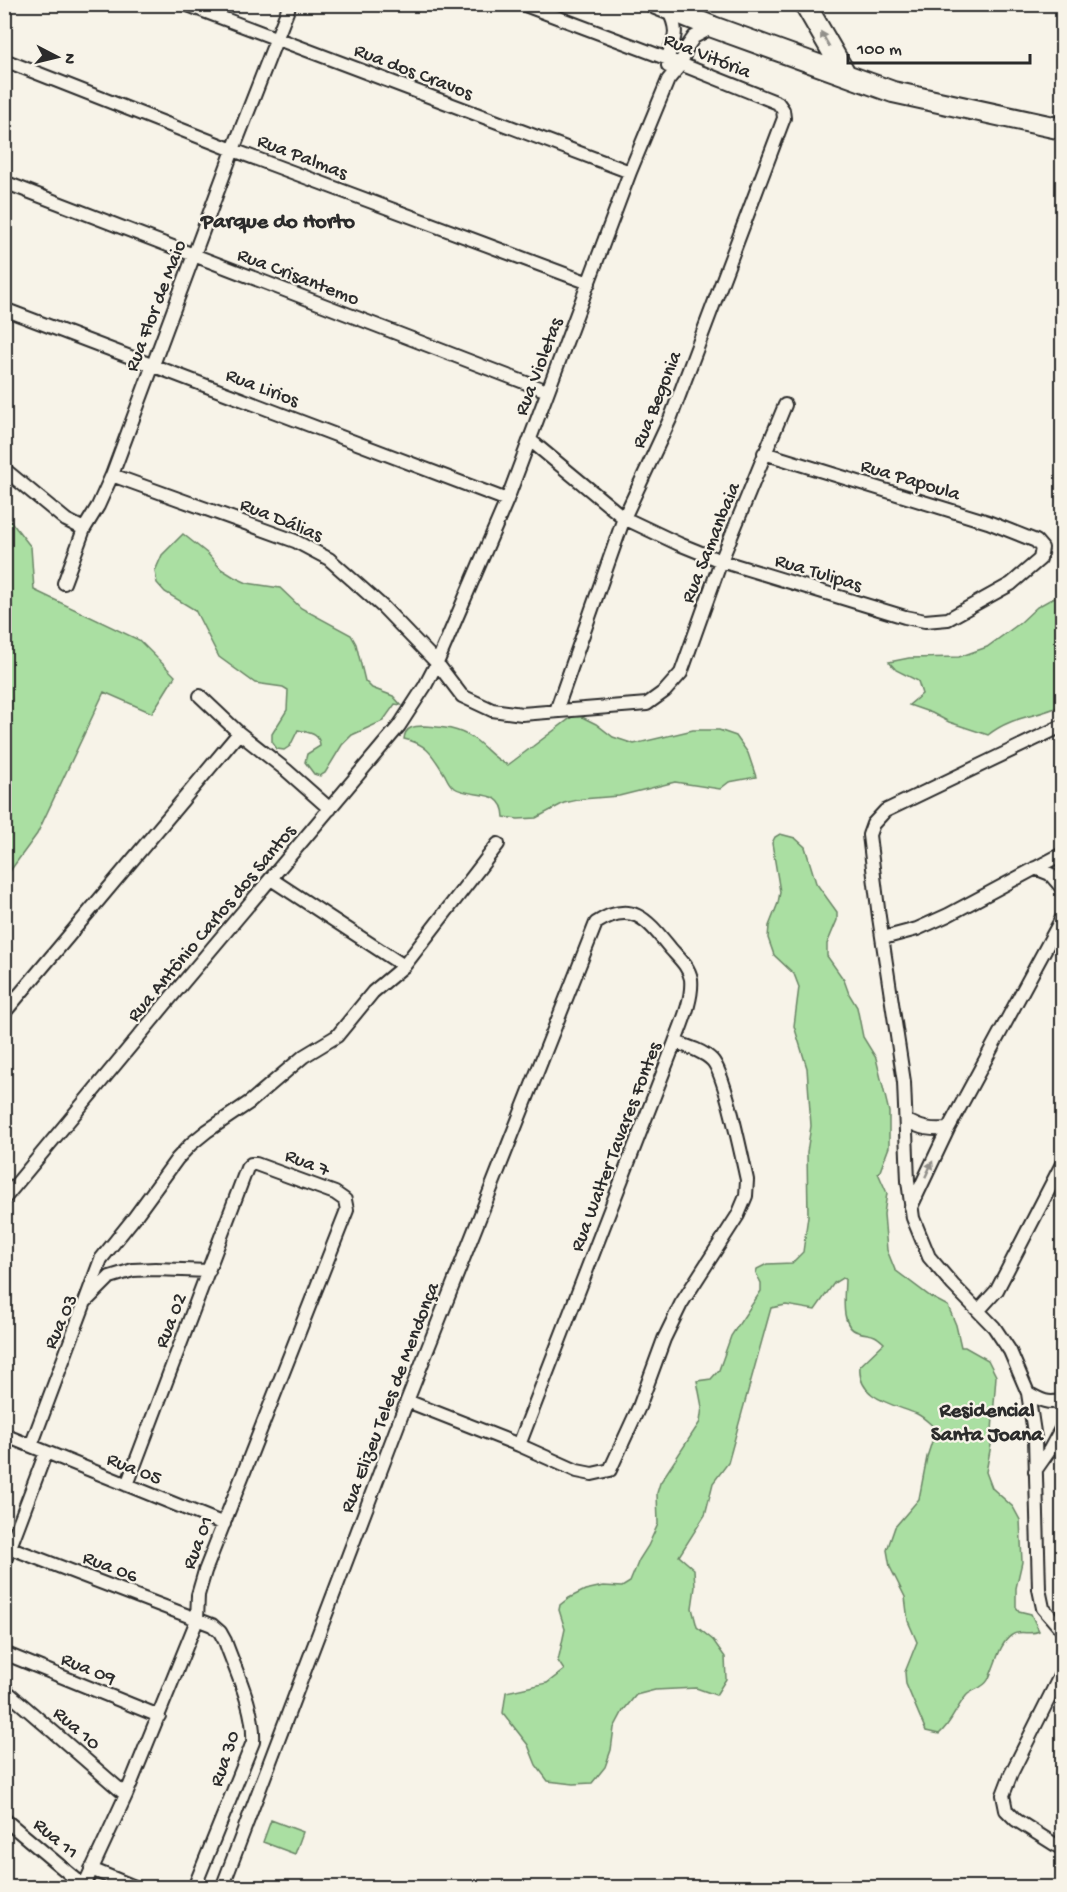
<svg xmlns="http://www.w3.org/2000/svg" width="1067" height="1892" viewBox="0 0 1067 1892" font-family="'Gochi Hand',sans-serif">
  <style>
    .green { fill: #aadfa2; stroke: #6a8566; stroke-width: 1.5 }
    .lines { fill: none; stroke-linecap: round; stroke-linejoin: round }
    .minor-casing { stroke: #2b2b2b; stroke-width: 16 }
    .primary-casing { stroke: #2b2b2b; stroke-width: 24 }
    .minor { stroke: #f7f3e8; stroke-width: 12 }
    .primary { stroke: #f7f3e8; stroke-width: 20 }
    .oneway { fill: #918f8a }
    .labels { text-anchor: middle; stroke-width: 4.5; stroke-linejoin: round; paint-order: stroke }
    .street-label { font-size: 20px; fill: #2b2b2b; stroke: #f7f3e8 }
    .neighbourhood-label { font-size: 21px; font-weight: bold; fill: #2b2b2b; stroke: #f7f3e8 }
    .quarter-label { font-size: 22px; font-weight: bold; fill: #2b2b2b; stroke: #f7f3e8 }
  </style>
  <rect width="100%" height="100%" fill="#f7f3e8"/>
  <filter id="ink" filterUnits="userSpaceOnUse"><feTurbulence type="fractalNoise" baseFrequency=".0167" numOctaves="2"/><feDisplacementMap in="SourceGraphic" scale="12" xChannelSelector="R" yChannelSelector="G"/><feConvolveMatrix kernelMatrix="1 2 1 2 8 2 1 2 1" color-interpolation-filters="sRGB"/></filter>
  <g filter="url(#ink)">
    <path class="green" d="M5,514l26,33 3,43 105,50 36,36 -23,37 -48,-21 -67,142 -32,44z
      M183,534l25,20 13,15 13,8 13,6 33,5 21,20 50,27 5,9 9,37 7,7 21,8 8,9 -6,-1 -12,17 -31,14 -10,10 -17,28 -5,3 -6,-2 -9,-12 2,-8 13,-8c0,-13 -11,-13 -22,-16l-8,16 -6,4 -7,-1 -5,-7v-8l15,-24 1,-20 -5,-3 -28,-4 -36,-26 -24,-47 -30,-18 -8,-9 -2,-12 7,-16z
      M1062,588v117c-26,13 -49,10 -74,30l-39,-13 -17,-9 -23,-8 13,-11 -4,-13 -22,-11 -7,-8 20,-4 50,-1 28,-10 33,-24 17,-16 20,-11z
      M576,714l20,10 17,13 21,7 59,-14h26l17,6 12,17 8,24 -27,5 -9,7 -45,-7 -56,14 -37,3 -18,4 -28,15 -18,1 -14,-2c-1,-31 -32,-17 -51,-30 -4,-3 -6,-8 -8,-12 -12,-19 -17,-31 -41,-36 1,-12 10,-13 20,-13 19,1 34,2 50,13 12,8 20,21 34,26z
      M780,834l15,4 10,9 11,36 21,29v8l-10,24v12l17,24 5,14 8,13 6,30 13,21 13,54v35l-9,24 -2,2 9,20 -3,21 3,36 8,20 36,27 17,9 8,19 5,22h4l23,13 8,16 -5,69 -5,27 6,16 21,19 7,13 2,42 -6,26v19l3,4 12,3 8,17c-9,5 -19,-2 -27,4 -13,8 -17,32 -24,45 -5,9 -16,9 -22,16 -11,13 -14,27 -27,38l-13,-3 -20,-47 -1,-12 12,-30 -9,-21 -3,-24 -15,-30 -3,-17 8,-23 24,-28 8,-42 9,-28c-6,-5 -12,-12 -19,-15 -24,-10 -60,-15 -57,-48l24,-23c-12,-11 -12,-7 -26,-11 -19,-5 -13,-38 -13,-53l-3,-1 -8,5 -19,27 -29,-5 -15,3 -43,155 -15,20 -8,32 -26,41 15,13 1,18 -3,21 5,19 16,13 12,17 1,22 -10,16 -20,-7 -41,2 -19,5 -13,16 -9,17 -3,22 -6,17 -13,16 -19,1 -25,-3 -12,-16 -8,-20 -25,-32 3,-21 41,-9 17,-13 -6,-9 7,-32 -6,-19 1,-5 9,-7 16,-8 18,-4 19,1 8,-5 9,-22 9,-14 10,-22 -1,-31 3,-10 40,-61 2,-15 -5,-26 14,-2 8,-9 12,-34 30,-45v-8l-5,-10 1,-4 10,-5 25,-1 11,-11 5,-36 -1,-64 4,-26 -4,-58 -13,-42 5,-39 -5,-13 -20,-19 -6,-17 1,-12 9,-23 2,-11 -8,-49 3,-6z
      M271,1820l32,12 -8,22 -32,-12z"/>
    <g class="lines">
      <defs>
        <path id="minor" d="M185,4l445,168
          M522,4l146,55 110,44 5,7 1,8 -113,299 -47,101 -68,193
          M4,60l229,90 356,133
          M668,66c-1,-27 16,-24 0,-57
          M4,182l543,209
          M4,309l503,191
          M530,440l94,78 55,26 42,17 184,56 20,4 23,-2 63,-35 29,-25 2,-11 -6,-7 -48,-19 -224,-69
          M4,469l62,51 18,9
          M112,475l183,66 34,18 54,48 54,56 25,33 30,14 30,4 125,-10 18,-13 16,-18 40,-112 64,-156
          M64,583l20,-54 14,-23 14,-31 121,-325 57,-146
          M200,696l39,37 47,37 44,39
          M1062,726l-177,85 -12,13 -4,11 10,82 25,165 4,99 5,37 16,39 24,28 41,42 16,24 18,42 7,46 4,150 4,19 19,22
          M1035,868l15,6 12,14
          M271,879l133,87
          M883,938l34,-9 31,-14 114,-61
          M4,1013l235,-280
          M906,1120c15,9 25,10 42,9
          M4,1199l178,-215 217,-258 26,-40 12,-23 70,-163 123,-328 38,-92 13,-16 6,-17 7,-10 19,-10
          M911,1207l37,-78 114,-211
          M85,1302l16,-43 33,-41 43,-59 14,-15 16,-13 43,-29 54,-46 33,-20 36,-44 31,-26 94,-122
          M979,1310l18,-20 65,-126
          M1028,1393c12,7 21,12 34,7
          M407,1401l112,44 58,26 15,3 18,-4 29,-63 25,-68 17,-35 57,-89 8,-19 1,-16c-5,-22 -22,-107 -35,-120 -9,-9 -25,-14 -37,-18
          M4,1435l220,89
          M31,1446l54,-144 25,-25 23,-7 22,-1 54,2
          M1035,1471l14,-20 13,-24
          M11,1548l201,77 8,7 5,9c11,31 30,68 28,101l-59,146
          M4,1563l42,-111
          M4,1653l155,63
          M1062,1672l-51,102 -8,21 3,15 10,10 46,29
          M4,1689l122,106
          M4,1819l80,67
          M91,1869l46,19
          M83,1888l43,-93 71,-175 1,-25 7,-24 142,-361 -2,-10 -10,-7 -79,-29h-5l-4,4 -120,317
          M222,1888l185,-487 189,-478c37,-24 52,-2 75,26 8,9 18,18 20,30 2,20 -9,44 -16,63l-156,403"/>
        <path id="primary" d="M656,4l57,23 180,65 169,37
          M805,4l41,71"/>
      </defs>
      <use href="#minor" class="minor-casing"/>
      <use href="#primary" class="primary-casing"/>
      <use href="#minor" class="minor"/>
      <use href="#primary" class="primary"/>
    </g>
    <defs><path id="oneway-solid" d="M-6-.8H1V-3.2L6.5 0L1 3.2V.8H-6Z" transform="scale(1.5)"/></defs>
    <g class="oneway">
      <use href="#oneway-solid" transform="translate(825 39) rotate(-120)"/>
      <use href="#oneway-solid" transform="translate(929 1169) rotate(-65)"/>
    </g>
  </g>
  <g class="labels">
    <g class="street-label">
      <text transform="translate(708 54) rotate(22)" y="7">Rua Vitória</text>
      <text transform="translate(414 70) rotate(21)" y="7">Rua dos Cravos</text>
      <text transform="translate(303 155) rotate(21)" y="7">Rua Palmas</text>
      <text transform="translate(299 275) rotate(21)" y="7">Rua Crisantemo</text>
      <text transform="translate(154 305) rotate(-69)" y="7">Rua Flor de Maio</text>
      <text transform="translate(537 366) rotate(-69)" y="7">Rua Violetas</text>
      <text transform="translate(263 386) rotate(21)" y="7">Rua Lirios</text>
      <text transform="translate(655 399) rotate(-68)" y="7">Rua Begonia</text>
      <text transform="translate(911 478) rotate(17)" y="7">Rua Papoula</text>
      <text transform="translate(282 518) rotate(22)" y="7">Rua Dálias</text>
      <text transform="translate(709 542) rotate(-68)" y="7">Rua Samanbaia</text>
      <text transform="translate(819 571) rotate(17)" y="7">Rua Tulipas</text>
      <text transform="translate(210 922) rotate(-50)" y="7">Rua Antônio Carlos dos Santos</text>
      <text transform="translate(614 1146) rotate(-69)" y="7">Rua Walter Tavares Fontes</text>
      <text transform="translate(308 1161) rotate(21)" y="7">Rua 7</text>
      <text transform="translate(169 1320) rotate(-69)" y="7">Rua 02</text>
      <text transform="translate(59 1321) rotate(-66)" y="7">Rua 03</text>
      <text transform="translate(388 1397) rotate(-69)" y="7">Rua Elizeu Teles de Mendonça</text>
      <text transform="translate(135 1467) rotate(22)" y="7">Rua 05</text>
      <text transform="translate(196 1542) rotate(-69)" y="7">Rua 01</text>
      <text transform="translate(111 1565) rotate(21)" y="7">Rua 06</text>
      <text transform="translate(89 1667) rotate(22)" y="7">Rua 09</text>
      <text transform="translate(78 1727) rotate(41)" y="7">Rua 10</text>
      <text transform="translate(223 1758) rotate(-71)" y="7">Rua 30</text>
      <text transform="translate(57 1837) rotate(40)" y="7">Rua 11</text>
    </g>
    <g class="neighbourhood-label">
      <text x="987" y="1416">Residencial<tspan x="987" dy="24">Santa Joana</tspan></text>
    </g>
    <g class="quarter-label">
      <text x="278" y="227">Parque do Horto</text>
    </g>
  </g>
  <rect width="1067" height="1892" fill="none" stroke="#f7f3e8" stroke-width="24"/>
  <rect x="12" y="12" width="1043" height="1868" fill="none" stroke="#2b2b2b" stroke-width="2" filter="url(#ink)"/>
  <g transform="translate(57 57) rotate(97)" stroke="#f7f3e8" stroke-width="4.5" paint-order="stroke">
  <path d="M0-4.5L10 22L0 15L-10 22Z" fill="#2b2b2b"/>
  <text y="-9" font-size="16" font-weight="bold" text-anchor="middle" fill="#2b2b2b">N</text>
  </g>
  <path d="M848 54v9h182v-9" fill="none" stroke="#2b2b2b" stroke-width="3"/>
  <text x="857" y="54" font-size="18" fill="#2b2b2b" stroke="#f7f3e8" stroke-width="4.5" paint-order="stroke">100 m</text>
</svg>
